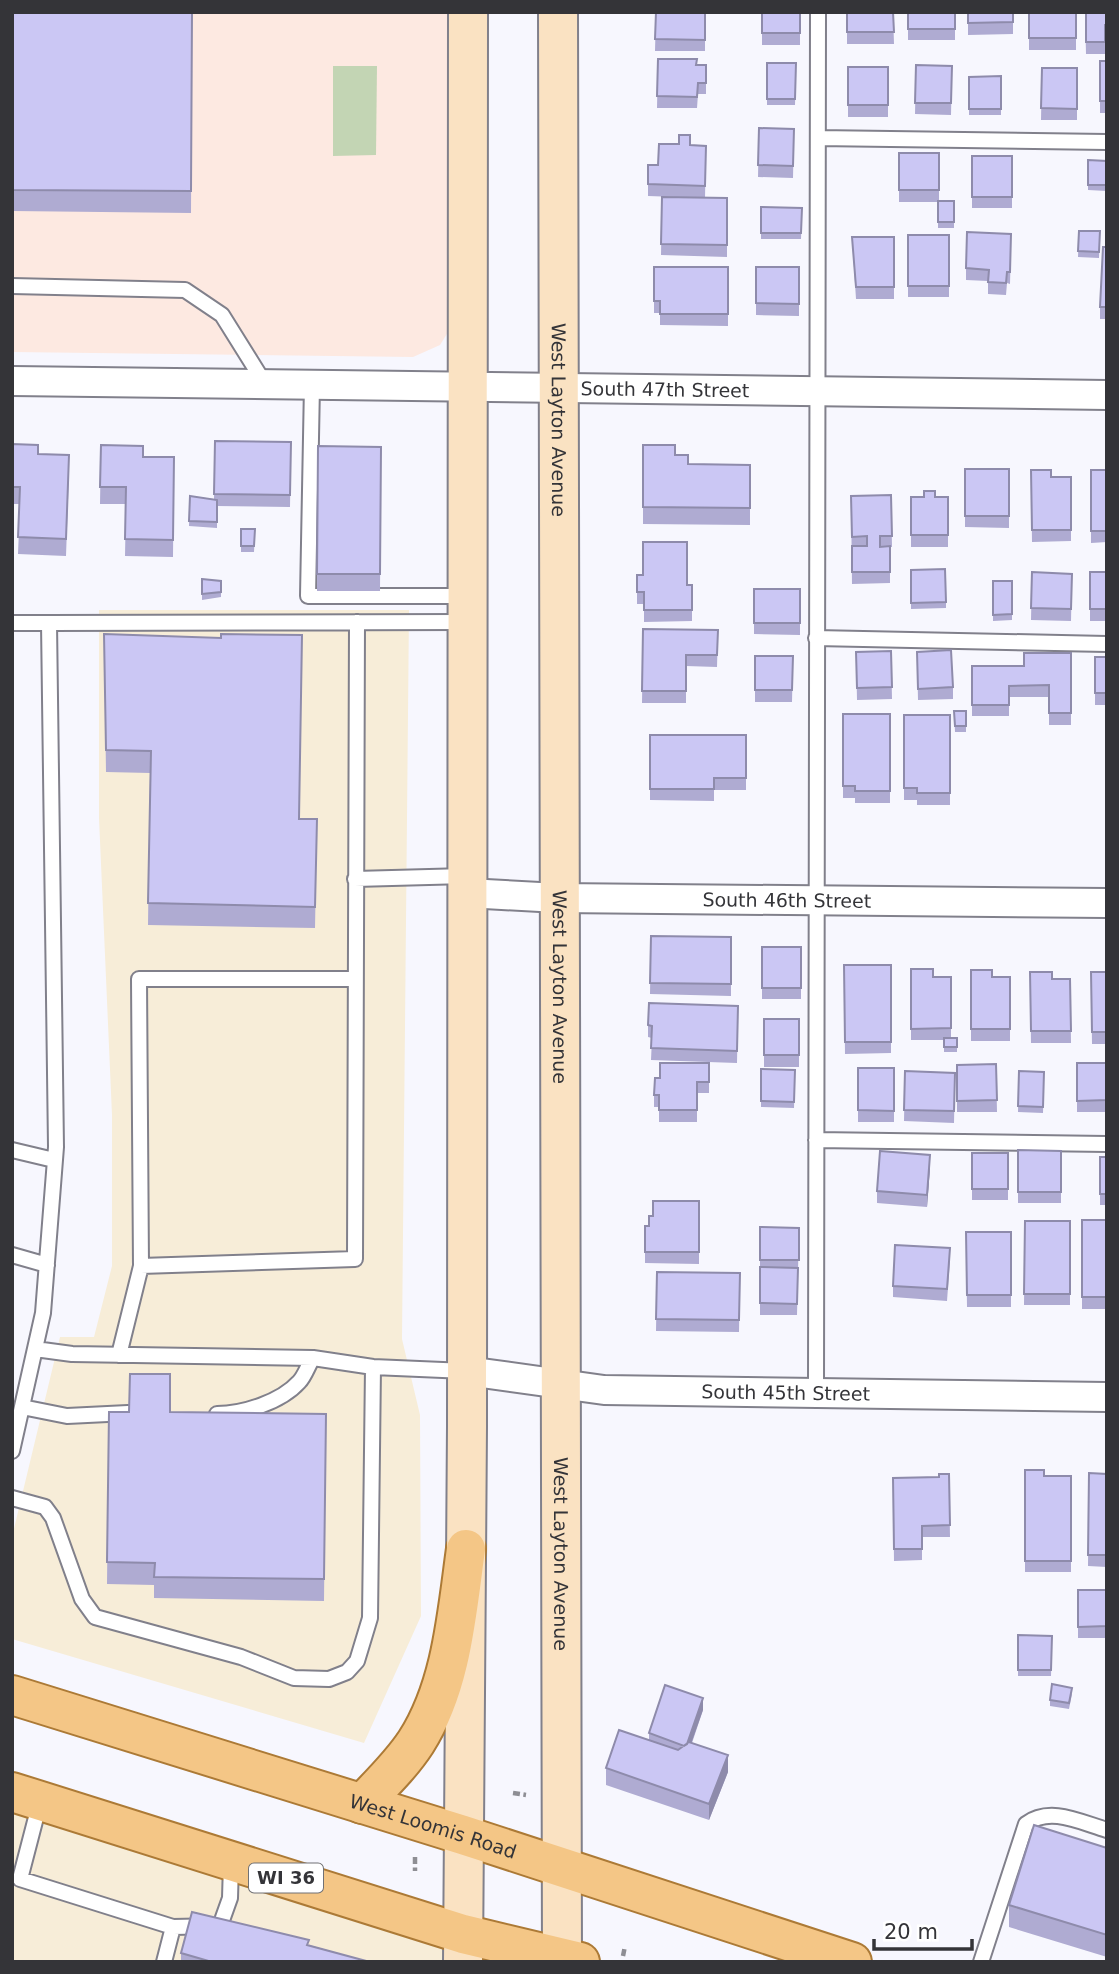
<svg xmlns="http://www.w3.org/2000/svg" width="1119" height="1974" viewBox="0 0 1119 1974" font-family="'DejaVu Sans',sans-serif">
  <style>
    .commercial { fill: #f7edd8 }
    .education { fill: #fde9e1 }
    .green { fill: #c3d5b4 }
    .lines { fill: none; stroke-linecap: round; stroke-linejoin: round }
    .lane-casing { stroke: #81808b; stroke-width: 18 }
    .street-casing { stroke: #81808b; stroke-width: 32 }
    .secondary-casing { stroke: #81808b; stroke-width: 42 }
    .primary-casing { stroke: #ac7a36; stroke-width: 42 }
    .path { stroke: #8e8e94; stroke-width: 4.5; stroke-dasharray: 7 3.5; stroke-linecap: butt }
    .lane { stroke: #fff; stroke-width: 14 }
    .street { stroke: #fff; stroke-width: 28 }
    .secondary { stroke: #fae2c2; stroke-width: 38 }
    .primary { stroke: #f4c686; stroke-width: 38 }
    .wall { fill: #afabd2 }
    .shaded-wall { fill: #8e8bab }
    .building { fill: #cbc7f4; stroke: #8e8bab; stroke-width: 2 }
    .labels { text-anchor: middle; stroke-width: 5; stroke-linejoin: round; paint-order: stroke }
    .shield { fill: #fff; stroke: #717174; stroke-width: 2 }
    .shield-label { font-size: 18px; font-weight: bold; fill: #343438 }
    .street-label { font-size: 19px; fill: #343438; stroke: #fff }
  </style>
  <rect width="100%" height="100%" fill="#f7f7fe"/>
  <path class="commercial" d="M99,610h310l-7,729 18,76 1,201 -57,127 -352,-104v-102l48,-200h34l18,-71v-151l-13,-297z
    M12,1813l451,121v28h-451z"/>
  <path class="education" d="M12,12h435l3,317 -10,16 -27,12 -401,-5z"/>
  <path class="green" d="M333,66h44l-1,89 -43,1z"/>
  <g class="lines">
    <defs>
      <path id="lane" d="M818,138l289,4
        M12,286l173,4 37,25 43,69
        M312,385l-4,211h158
        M12,623h37
        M816,638l291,6
        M355,879l111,-3
        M816,1140l291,4
        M12,1150l42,10
        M12,1255l35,10
        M141,1266l-2,-287h216
        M35,1349l37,5 241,4 60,9 93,4
        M119,1355l22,-89 214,-7 2,-637
        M816,1393l2,-1381
        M22,1407l45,9 61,-3
        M217,1414c26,0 64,-12 82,-32 6,-6 9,-17 14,-24
        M12,1451l31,-138 13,-166 -7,-524 417,-1
        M12,1498l33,9 8,11 29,81 13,18 146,40 53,21 35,1 18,-7 10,-11 13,-43 3,-251
        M40,1802l-20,77 153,48 47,-1 10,-28 1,-34
        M164,1962l9,-35
        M981,1962l45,-138c24,-18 54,-2 81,6"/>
      <g id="street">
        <path id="s1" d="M12,381l1095,14"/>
        <path id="s2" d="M467,893l91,5 549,5"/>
        <path id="s3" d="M467,1371l137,19 503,7"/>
      </g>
      <g id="secondary">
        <path id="s4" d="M558,12l4,1950"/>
        <path d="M463,1962l4,-536 1,-1414"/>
      </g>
      <g id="primary">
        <path id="s5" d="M12,1695l451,140 389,127"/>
        <path d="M12,1792l451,142 117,28"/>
        <path d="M362,1804c19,-20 39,-39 54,-62 36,-56 41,-128 50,-193"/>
      </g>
    </defs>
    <use href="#lane" class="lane-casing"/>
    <use href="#street" class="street-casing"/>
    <use href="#secondary" class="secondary-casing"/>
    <use href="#primary" class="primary-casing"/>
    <path class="path" d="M513,1793l13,2
      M415,1857v14
      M623,1956l2,-10"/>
    <use href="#lane" class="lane"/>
    <use href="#street" class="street"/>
    <use href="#secondary" class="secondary"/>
    <use href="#primary" class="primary"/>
  </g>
  <path class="wall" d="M12,12h180l-1,201 -179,-2z
    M656,12h49v39h-50z
    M762,12h38v33h-38z
    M847,12h46l1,32h-47z
    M908,12h47v28h-47z
    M968,12h45v22l-45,1z
    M1029,12h47v38h-47z
    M1085,12h22v25h-2v17h-19z
    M658,59l39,6h9v29h-8l-1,14h-40z
    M1100,61h7v52h-7z
    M767,63h29l-1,42h-28z
    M916,65l36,1 -1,49 -36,-1z
    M848,67h40v50h-40z
    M1042,68h35v52h-36z
    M1001,76v39h-32v-38z
    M759,128l35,1 -1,49 -35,-1z
    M679,144l27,2 -1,52 -57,-2v-31h10z
    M899,153h40v48h15v27h-16v-26h-39z
    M972,156h40v52h-40z
    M1088,160l19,1v30l-19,-1z
    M662,197l65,1v59l-66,-2z
    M761,207l41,1 -1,31h-40z
    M1079,231h21l-1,27 -21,-1z
    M908,235h41v62h-41z
    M852,237h42v62h-38z
    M1011,246l-1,38 -3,-1 -1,12 -18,-1v-13l-22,-1v-12z
    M1107,247v72h-7v-12z
    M654,267h74v59l-68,-1v-12h-6z
    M756,267h43v49l-43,-1z
    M215,441l76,1 -1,65 -73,-1v22l-28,-2 1,-30 24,3z
    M12,444l26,10 31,18 -3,84 -48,-2 2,-50h-8z
    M101,445l42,12h31l-1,100 -48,-1 1,-52h-26z
    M643,445l32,10 13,9 62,1v60l-107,-1z
    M318,446l63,1 -1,144h-63z
    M965,469h44v59l-44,-1z
    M1031,470l20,7h20v64l-39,1z
    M1091,470h16v72l-16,1z
    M891,495l1,52h-2v36l-38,1 -1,-88z
    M911,497h37v50h-37z
    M241,529h14l-1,23h-13z
    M911,570l35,32v6l-35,1z
    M1032,572l40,2 -1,47 -40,-1z
    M1090,572h17v49h-17z
    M637,575l50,10h5v36l-48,1v-18h-7z
    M202,579l19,2v16l-19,3z
    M993,581h19v39l-19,1z
    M754,589h46v46l-46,-1z
    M643,629l75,1 -1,37 -31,-1v37h-44z
    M104,634l195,185h18l-2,109 -167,-3 2,-152 -44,-1z
    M891,651l1,48 -35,1 -1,-48z
    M917,652l36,35v12l-35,1z
    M1071,653v72h-22v-28h-40v19h-37v-50h52z
    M755,656h38l-1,46h-37z
    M1095,657h12v48h-12z
    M954,711l12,15v6h-11z
    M843,714h47v89h-35v-5h-12z
    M904,715h46v90h-33v-5h-13z
    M650,735h96v55h-32v11l-64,-1z
    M651,936l80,1v59l-81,-2z
    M762,947h39v52h-39z
    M844,965h47v88l-46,1z
    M911,969l22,8h18v61h6v14h-13v-12h-33z
    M971,970l21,7h18v64h-39z
    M1030,972l22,7h18l1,64h-40z
    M1091,972h16v72h-15z
    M738,1006l-1,57 -86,-3 1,-22 -4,-1v-12z
    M764,1019h35v48h-35z
    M709,1063v30h-12v29h-38v-15h-5v-12l6,-17z
    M1077,1063h30v49h-30z
    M996,1064l1,48h-40v-47z
    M858,1068h36v54h-36z
    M761,1069l34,1 -1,38 -33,-1z
    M905,1071l50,2 -1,50 -50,-2z
    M1019,1071l25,1 -1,41 -25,-1z
    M1018,1150l43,1v52h-43z
    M972,1153h36v47h-36z
    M1100,1157h7v48h-7z
    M930,1167l-3,40 -50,-4v-12z
    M699,1201v63l-54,-1v-37h4l4,-10z
    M1082,1220h25v89h-25z
    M1025,1221h45v84h-46z
    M760,1227l39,1 -2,87h-37z
    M966,1232h45v75h-44z
    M950,1260l-3,41 -54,-4v-11z
    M657,1272l83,1 -1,59 -83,-1z
    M109,1412l217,2 -2,187 -170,-3v-13l-47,-1z
    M1025,1470l19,6h27v96h-46z
    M1089,1473l18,1v93l-19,-1z
    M949,1474l1,63h-28v23l-28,1 -1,-83 46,-1z
    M1078,1590h29v48h-29z
    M1018,1635l34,1 -1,40h-33z
    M1072,1694l-3,15 -19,-3v-6z
    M703,1710l-11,33 36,29 -19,48 -103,-35v-17l43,-28v-7z
    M1107,1848v109l-98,-30v-22z
    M309,1945l61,17h-189v-9z"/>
  <path class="shaded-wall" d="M930,1155v12l-3,40v-12z
    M703,1698v12l-17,48v-12z
    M728,1755v17l-19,48v-16z"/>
  <path class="building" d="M12,12h180l-1,179 -179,-1z
    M656,12h49v28l-50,-1z
    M762,12h38v21h-38z
    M847,12h46l1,20h-47z
    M908,12h47v17h-47z
    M968,12h45v10l-45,1z
    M1029,12h47v26h-47z
    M1086,12h21v13h-2v17h-19z
    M658,59h39l-1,6h10v18h-8l-1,14 -40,-1z
    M1100,61h7v40h-7z
    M767,63h29l-1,36h-28z
    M916,65l36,1 -1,37h-36z
    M848,67h40v38h-40z
    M1042,68h35v41l-36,-1z
    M1001,76v33h-32v-32z
    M759,128l35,1 -1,37 -35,-1z
    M679,135h11v10l16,1 -1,40 -57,-2v-19h10l1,-21h20z
    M899,153h40v37h-40z
    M972,156h40v41h-40z
    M1088,160l19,1v24h-19z
    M662,197l65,1v47l-66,-1z
    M938,201h16v21h-16z
    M761,207l41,1 -1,25h-40z
    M1079,231h21l-1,21 -21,-1z
    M967,232l44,2 -1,38h-3l-1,11 -18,-1 1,-12 -23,-2z
    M908,235h41v51h-41z
    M852,237h42v50h-38z
    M1103,247h4v60h-7z
    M654,267h74v47h-68v-13h-6z
    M756,267h43v37l-43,-1z
    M215,441l76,1 -1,53 -76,-1z
    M12,444l26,1v9l31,1 -3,84 -48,-2 2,-50h-8z
    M101,445l42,1v11h31l-1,83 -48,-1 1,-52h-26z
    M643,445h32v10h13v9l62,1v43l-107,-1z
    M318,446l63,1 -1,127h-63z
    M965,469h44v47h-44z
    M1031,470h20v7h20v53h-39z
    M1091,470h16v61h-16z
    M924,491h11v6h13v38h-37v-38h13z
    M891,495l1,41h-12v11l10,-1v26h-38v-26h15v-10l-15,1 -1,-41z
    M190,496l27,4v22l-28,-1z
    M241,529h14l-1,17h-13z
    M643,542h44v43h5v25h-48v-18h-7v-17h6z
    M945,569l1,33 -35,1v-33z
    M1032,572l40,2 -1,35 -40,-1z
    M1090,572h17v37h-17z
    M202,579l19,2v11l-19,2z
    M993,581h19v33l-19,1z
    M754,589h46v34h-46z
    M643,629l75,1 -1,25h-31v36h-44z
    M104,634l117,4v-4l81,1 -3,184h18l-2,88 -167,-4 3,-152 -45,-1z
    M951,650l2,37 -35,2 -1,-37z
    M891,651l1,36 -35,1 -1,-36z
    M1024,653h47v60h-22v-28l-40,1v19h-37v-39h52z
    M755,656h38l-1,34h-37z
    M1095,657h12v36h-12z
    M954,711h12v15h-11z
    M843,714h47v77h-35v-5h-12z
    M904,715h46v78h-33v-5h-13z
    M650,735h96v43h-32v11h-64z
    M651,936l80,1v47l-81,-1z
    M762,947h39v41h-39z
    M844,965h47v77h-46z
    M911,969h22v8h18v51l-40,1z
    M971,970h21v7h18v52h-39z
    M1030,972h22v7h18l1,52h-40z
    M1091,972h16v60h-15z
    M649,1003l89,3 -1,45 -86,-3 1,-22 -4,-1z
    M764,1019h35v36h-35z
    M944,1038h13v9h-13z
    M660,1063h49v19h-12v28h-38v-15h-5l1,-17h5z
    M1077,1063h30v37l-30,1z
    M996,1064l1,36 -40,1v-36z
    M858,1068h36v43l-36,-1z
    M761,1069l34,1 -1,32 -33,-1z
    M905,1071l50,2 -1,38 -50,-1z
    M1019,1071l25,1 -1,35 -25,-1z
    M1018,1150l43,1v41h-43z
    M880,1151l50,4 -3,40 -50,-4z
    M972,1153h36v36h-36z
    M1100,1157h7v37h-7z
    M653,1201h46v51h-54v-26h4v-10h4z
    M1082,1220h25v77h-25z
    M1025,1221h45v73h-46z
    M760,1227l39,1v32h-39z
    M966,1232h45v63h-44z
    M895,1245l55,3 -3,41 -54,-3z
    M760,1267l38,1 -1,36 -37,-1z
    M657,1272l83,1 -1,47 -83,-1z
    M130,1374h40v38l156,2 -2,165 -170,-2 1,-14 -48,-1 2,-150h20z
    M1025,1470h19v6h27v85h-46z
    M1089,1473l18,1v81h-19z
    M939,1474h10l1,51 -28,1v23h-28l-1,-71 46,-1z
    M1078,1590h29v36l-29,1z
    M1018,1635l34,1 -1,34h-33z
    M1052,1684l20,4 -3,15 -19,-3z
    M665,1685l38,13 -16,46 -3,2 -35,-13z
    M619,1730l59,20 11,-8 39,13 -19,49 -103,-36z
    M1034,1825l73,23v87l-98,-30z
    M192,1912l117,28 -2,5 63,17h-158l-31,-9z"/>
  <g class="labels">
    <rect class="shield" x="249" y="1863.5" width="74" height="29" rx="5"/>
    <g class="shield-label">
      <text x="286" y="1884">WI 36</text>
    </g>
    <g class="street-label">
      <text dy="7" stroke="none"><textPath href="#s1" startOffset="653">South 47th Street</textPath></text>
      <text dy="7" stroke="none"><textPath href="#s4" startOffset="408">West Layton Avenue</textPath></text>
      <text dy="7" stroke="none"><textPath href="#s2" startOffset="320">South 46th Street</textPath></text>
      <text dy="7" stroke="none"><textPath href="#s4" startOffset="975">West Layton Avenue</textPath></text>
      <text dy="7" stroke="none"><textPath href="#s3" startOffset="320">South 45th Street</textPath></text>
      <text dy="7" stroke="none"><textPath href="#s4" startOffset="1542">West Layton Avenue</textPath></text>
      <text dy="7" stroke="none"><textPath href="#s5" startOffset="441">West Loomis Road</textPath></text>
    </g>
  </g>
  <rect width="1119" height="1974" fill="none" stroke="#343438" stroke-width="28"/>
  <path d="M874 1939v10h98v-10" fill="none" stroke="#343438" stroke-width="3.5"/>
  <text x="884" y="1939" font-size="21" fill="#343438" stroke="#ffffff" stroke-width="5" paint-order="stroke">20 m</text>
</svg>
